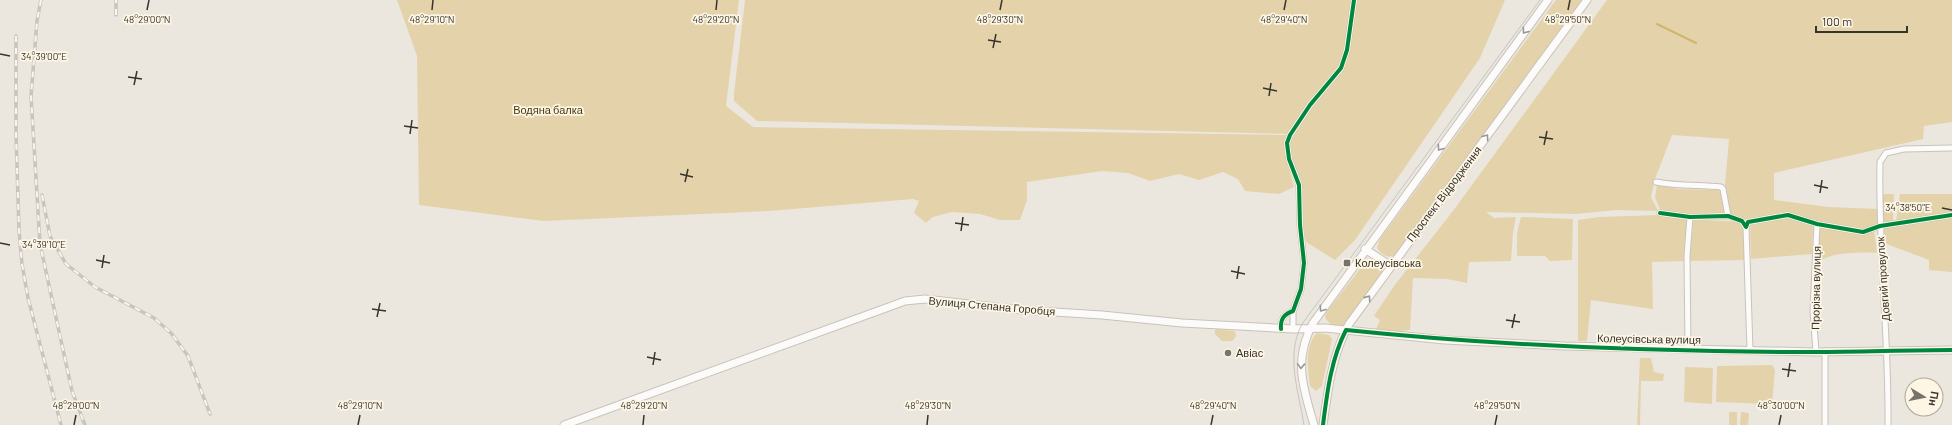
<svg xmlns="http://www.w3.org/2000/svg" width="1952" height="425" viewBox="0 0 1952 425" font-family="Barlow,sans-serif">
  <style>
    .green { fill: #e4d3aa }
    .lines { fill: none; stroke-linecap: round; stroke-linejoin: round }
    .stream { stroke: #d0b56f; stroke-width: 2 }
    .street-casing { stroke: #c7c3bc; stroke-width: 7 }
    .secondary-casing { stroke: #c7c3bc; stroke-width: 9 }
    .street { stroke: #fcfbfa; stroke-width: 5 }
    .secondary { stroke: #fcfbfa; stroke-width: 7 }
    .tram { stroke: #c6c5c3; stroke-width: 1 }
    .rail-casing { stroke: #c6c5c3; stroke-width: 3.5 }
    .rail { stroke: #fef6e5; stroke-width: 2; stroke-dasharray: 6; stroke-linecap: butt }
    .cycleway-casing { stroke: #fef6e5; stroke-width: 6 }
    .cycleway { stroke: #00873e; stroke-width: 4 }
    .oneway { stroke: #9a9894 }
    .ticks { fill: none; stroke: #37342e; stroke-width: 1.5 }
    .poi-dot { fill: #76736c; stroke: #fef6e5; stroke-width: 1.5 }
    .labels { text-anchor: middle; stroke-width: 3.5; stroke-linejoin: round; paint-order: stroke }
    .park-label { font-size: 11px; fill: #48380f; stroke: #fef6e5 }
    .street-label { font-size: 11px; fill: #37342e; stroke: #fef6e5 }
    .poi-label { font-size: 11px; fill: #37342e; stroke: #fef6e5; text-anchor: start }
    .ticks-label { font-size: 10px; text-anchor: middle; fill: #37342e; stroke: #fef6e5; stroke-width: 3.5; stroke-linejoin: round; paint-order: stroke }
  </style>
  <rect width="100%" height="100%" fill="#ebe7de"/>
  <path class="green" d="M397,0h342l-13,106 27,21 533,8 -2,16 10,36 -15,7 -34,-3 -7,-12 -15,-7 -24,8 -20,-6 -29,7 -22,-8 -26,-2 -75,11v18l-7,20h-20l-20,-6 -28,-2 -19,5 -7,6 -12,-10 5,-12 -6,-2 -144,12 -225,10 -125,-16 -2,-149z
    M745,0h760l-25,58 -125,182 -20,20 -29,-18 -4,-18 1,-34 -11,-30 -3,-18 1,-8 -533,-13 -23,-20v-8z
    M1556,0h28l-189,256c-7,2 -14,-1 -18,-8l3,-9z
    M1607,0h345v122l-28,4 -1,13 -149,34v27l55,7 49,2v16l-15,5 -41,-7 -35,-11 -41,8 -16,-6 -5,-29 4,-46 -57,-4 -17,44 -4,18 7,14 -41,-1 -42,4 -89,-2 8,6 22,-1 -3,16 -2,28 -42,1 -2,21 -20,-4 -34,-1 -3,52 -21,2 -13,-3 4,-9 -6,-4 20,-30 59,-75z
    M1657,184l21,5 43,1 4,25h-31l-33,-4 -6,-13z
    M1883,194h11l-1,28h-11z
    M1900,194h52v19l-56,9z
    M1660,215l28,5 -4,41 -32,1 1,47 -62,-9 -4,41h-9v-121l21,-3z
    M1521,217l52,2 -1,41 -22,1 -5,-5h-28v-23z
    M1952,217v55l-23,-2v-10l-45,-17 -2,-15z
    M1788,218l25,8 -1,28 -61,5 -1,-35z
    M1693,219l46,3 6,6v32l-55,1z
    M1819,226l20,4h35l3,23c-13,-1 -52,-1 -58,10z
    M1366,261h5l11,6v7l-37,51c-8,4 -17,-1 -20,-8l1,-4z
    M1217,329l17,2 2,3 -1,4 -3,3h-10l-7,-7v-4z
    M1317,333l12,2 3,4 -10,47 -6,5 -6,-5c-2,-16 -6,-40 7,-53z
    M1640,358h11l3,14 10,2 -1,7h-22l-1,44h-3z
    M1772,365l3,5 -3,34 -56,-2 1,-36z
    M1685,367l28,1 -1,36 -28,-2z
    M1729,412h8v13h-8z
    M1741,412l8,1 -1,12h-8z"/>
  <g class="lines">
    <path class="stream" d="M1657,24l39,19"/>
    <defs>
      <path id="street" d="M1656,182c22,4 43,3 65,5l2,2 5,27
        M1660,213l30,4 38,-1 14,5 4,6 2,-5 40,-7 29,9 46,8 17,-6 72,-11
        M1746,227l4,123
        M1281,329c-1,-10 3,-15 12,-18l8,-22 3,-26 -4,-38 -1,-40 -10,-26 -2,-16 3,-8 20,-30 31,-37 6,-18 7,-50
        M1293,329v-18
        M1688,349l-1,-93 3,-39
        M1825,351v74
        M1816,352l-3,-41 4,-87
        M1888,425c1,-88 -10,-175 -8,-263l6,-9 18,-4 48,-1"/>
      <path id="secondary" d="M1365,249l26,17
        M564,425l311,-113 30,-11 20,-2 97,11 80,5 80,8 111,6 32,-1 120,12 120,6 251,6 136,-2
        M1314,425c-11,-38 -21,-65 -1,-102l235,-323
        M1323,425c5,-35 9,-70 26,-101l238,-324"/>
    </defs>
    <use href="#street" class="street-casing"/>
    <use href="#secondary" class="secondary-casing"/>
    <use href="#street" class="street"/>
    <use href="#secondary" class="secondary"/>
    <path class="tram" d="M1304,425c-5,-33 -19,-69 -2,-101l238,-324"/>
    <defs>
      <path id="rail" d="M41,0l-4,21 -6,75 9,148 32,147 13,34
        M116,15v-15
        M16,36v98l3,96 3,34 6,34 33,127
        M42,195l8,41 16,28 29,23 59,31 17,15 17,23 22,58"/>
    </defs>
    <use href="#rail" class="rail-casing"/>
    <use href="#rail" class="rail"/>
    <defs>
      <path id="cycleway" d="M1660,213l30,4 38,-1 14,5 4,6 2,-5 40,-7 29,9 46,8 17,-6 72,-11
        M1281,329c-1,-10 3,-15 12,-18l8,-22 3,-26 -4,-38 -1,-40 -10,-26 -2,-16 3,-8 20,-30 31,-37 6,-18 7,-50
        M1323,425c4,-32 8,-66 23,-95 155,16 313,22 469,22 46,0 91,-2 137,-2"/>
    </defs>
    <use href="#cycleway" class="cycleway-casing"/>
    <use href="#cycleway" class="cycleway"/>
  </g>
  <defs><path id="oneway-chevron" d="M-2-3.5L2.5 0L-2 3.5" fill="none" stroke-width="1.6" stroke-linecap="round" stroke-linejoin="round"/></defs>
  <g class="oneway">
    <use href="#oneway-chevron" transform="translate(1525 31) rotate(126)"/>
    <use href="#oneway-chevron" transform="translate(1486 137) rotate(-54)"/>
    <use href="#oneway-chevron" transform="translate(1440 148) rotate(126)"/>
    <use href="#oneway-chevron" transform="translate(1368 298) rotate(-55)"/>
    <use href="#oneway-chevron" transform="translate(1322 309) rotate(126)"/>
    <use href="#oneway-chevron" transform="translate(1301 366) rotate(92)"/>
  </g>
  <path class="ticks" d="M147,10l2,-10M432,10l1,-10M716,10l1,-10M1000,10l2,-10M1284,10l2,-10M1568,10l2,-10M988,40l13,2M993,48l3,-14M0,54l10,2M128,77l14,2M134,85l3,-14M1263,88l14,3M1269,96l2,-13M404,126l14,2M410,134l2,-14M1539,137l14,2M1544,145l3,-14M680,174l13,3M685,182l3,-13M1814,185l14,3M1820,193l2,-13M1942,208l10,2M955,223l14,2M961,231l2,-14M0,243l10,2M96,260l14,3M102,268l2,-13M1231,271l14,3M1237,279l2,-13M372,309l14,2M377,317l3,-14M1506,320l14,2M1512,328l3,-14M647,357l14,3M653,365l2,-13M1782,369l14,2M1788,377l2,-14M74,425l2,-10M358,425l2,-10M643,425l1,-10M927,425l1,-10M1211,425l2,-10M1495,425l2,-10M1779,425l2,-10"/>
  <g class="poi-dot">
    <rect x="1343" y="259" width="8" height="8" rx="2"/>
    <circle cx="1228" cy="353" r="4"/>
  </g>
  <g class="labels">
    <g class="park-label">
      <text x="548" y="114">Водяна балка</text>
    </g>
    <g class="street-label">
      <text transform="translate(1444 194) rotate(-53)" y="4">Проспект Відродження</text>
      <text transform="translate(1883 279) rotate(-94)" y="4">Довгий провулок</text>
      <text transform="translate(1816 288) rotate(-89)" y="4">Прорізна вулиця</text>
      <text transform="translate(992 306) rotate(5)" y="4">Вулиця Степана Горобця</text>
      <text transform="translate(1649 339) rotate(1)" y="4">Колеусівська вулиця</text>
    </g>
    <g class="poi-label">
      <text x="1355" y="267">Колеусівська</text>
      <text x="1236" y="357">Авіас</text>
    </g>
  </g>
  <g class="ticks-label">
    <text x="147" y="23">48°29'00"N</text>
    <text x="432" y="23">48°29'10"N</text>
    <text x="716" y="23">48°29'20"N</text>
    <text x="1000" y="23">48°29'30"N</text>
    <text x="1284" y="23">48°29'40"N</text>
    <text x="1568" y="23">48°29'50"N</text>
    <text x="44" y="60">34°39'00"E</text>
    <text x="1908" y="211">34°38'50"E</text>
    <text x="44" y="248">34°39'10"E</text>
    <text x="76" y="409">48°29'00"N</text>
    <text x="360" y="409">48°29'10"N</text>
    <text x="644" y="409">48°29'20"N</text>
    <text x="928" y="409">48°29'30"N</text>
    <text x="1213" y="409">48°29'40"N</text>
    <text x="1497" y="409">48°29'50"N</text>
    <text x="1781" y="409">48°30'00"N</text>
  </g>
  <g transform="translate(1924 397) rotate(100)"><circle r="19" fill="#fef6e5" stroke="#aea89c"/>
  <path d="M0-3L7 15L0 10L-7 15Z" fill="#76736c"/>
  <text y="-6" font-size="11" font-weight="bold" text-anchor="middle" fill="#37342e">Пн</text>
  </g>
  <path d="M1816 26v6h91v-6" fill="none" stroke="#37342e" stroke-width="2"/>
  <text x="1822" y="26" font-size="12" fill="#37342e" stroke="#fef6e5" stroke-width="3" paint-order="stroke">100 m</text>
</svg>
